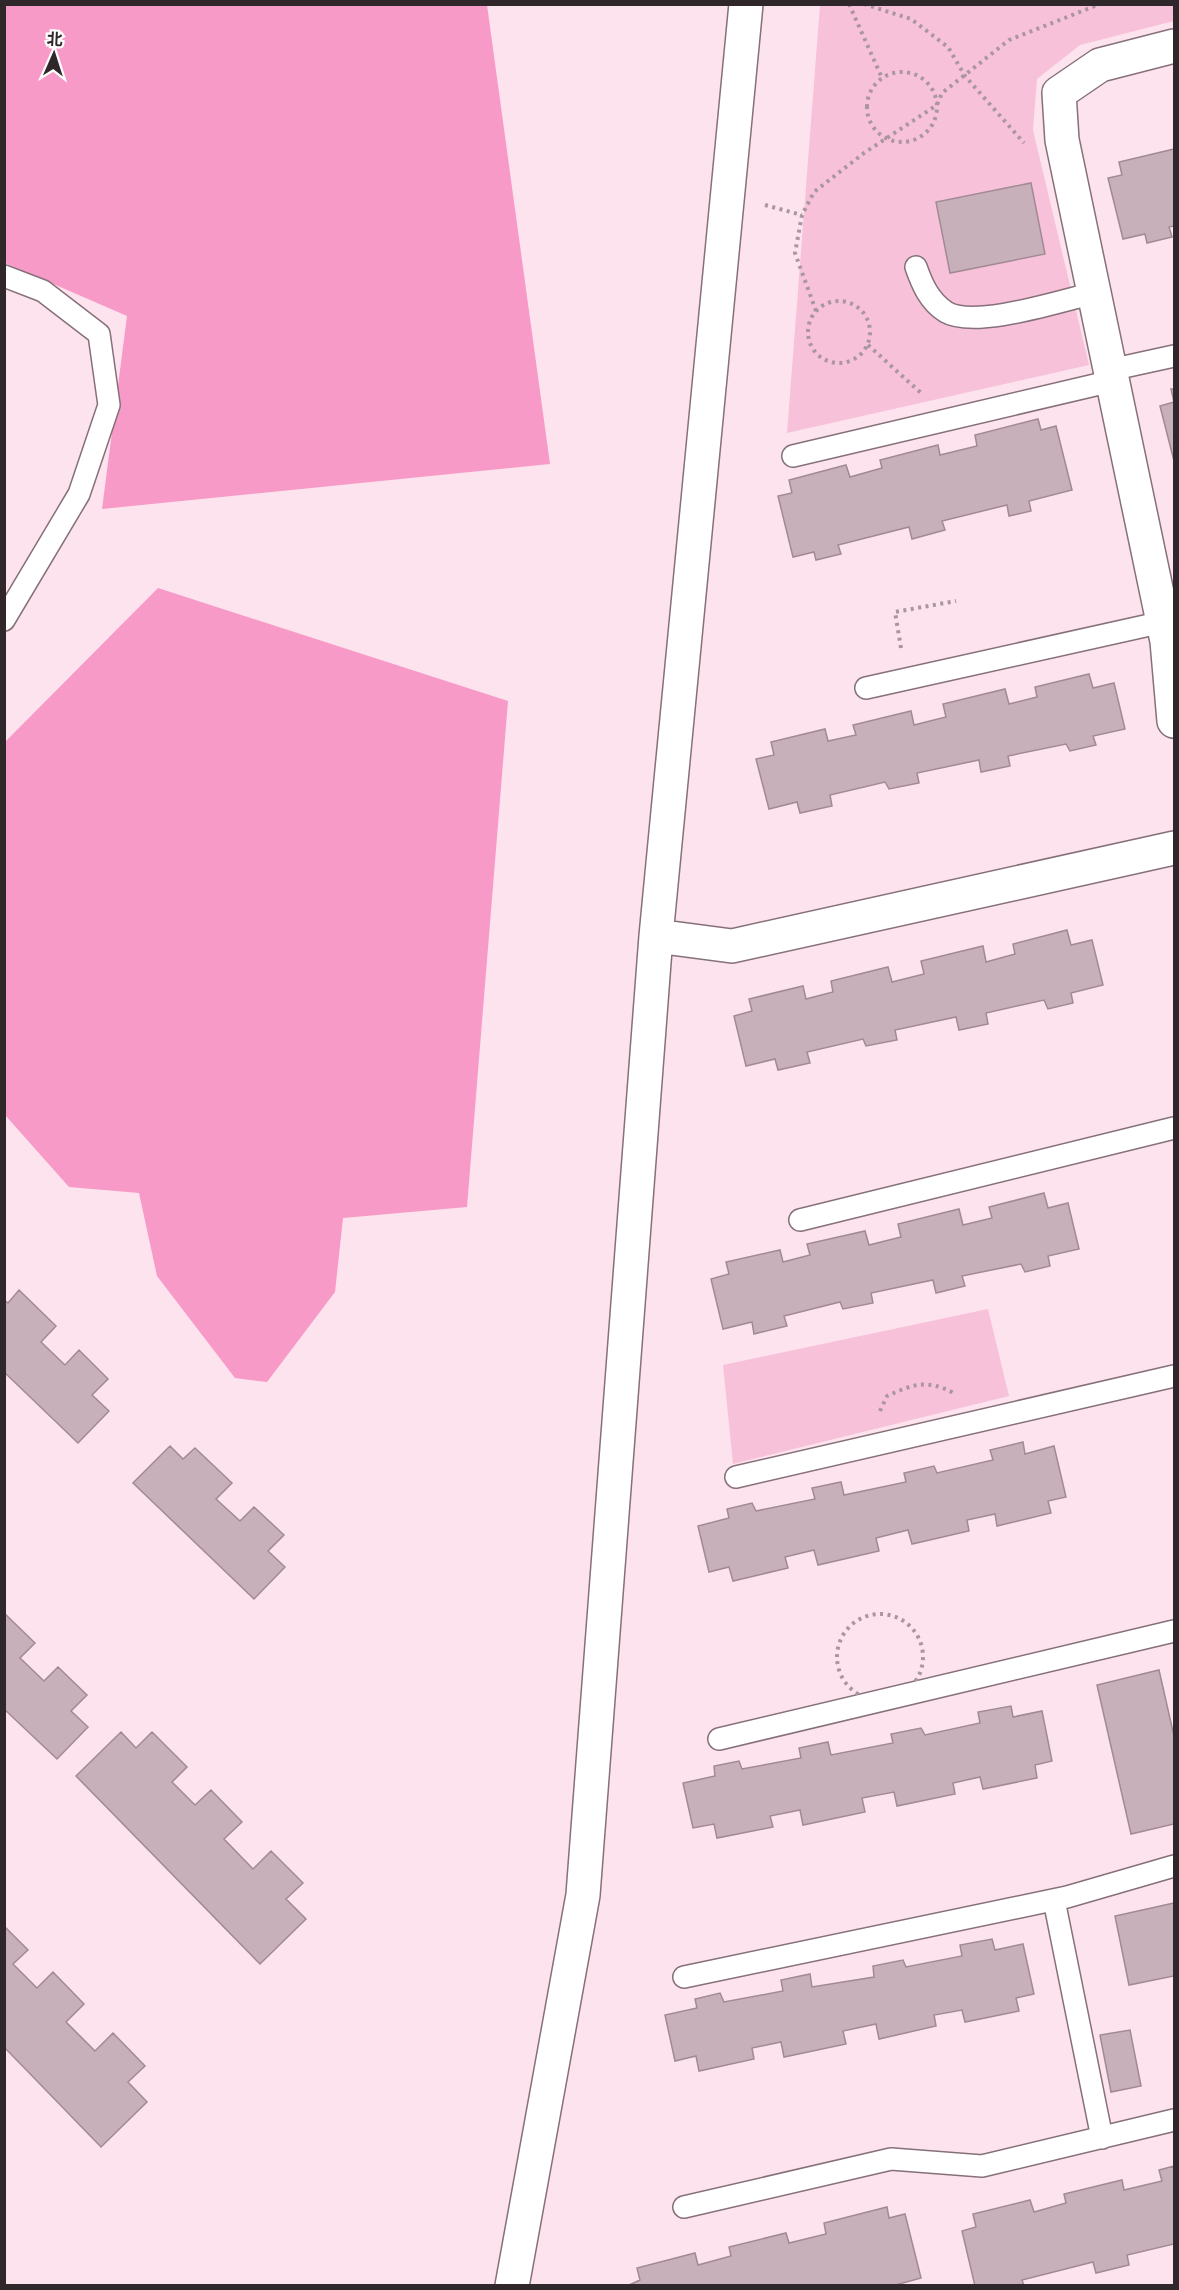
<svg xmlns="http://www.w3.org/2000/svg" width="1179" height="2290" viewBox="0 0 1179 2290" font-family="'Archivo Narrow','Noto Sans SC',sans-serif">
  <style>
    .green { fill: #f8c1da }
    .forest { fill: #f79ac7 }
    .building { fill: #c8b0bb; stroke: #a18a94; stroke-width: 1.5 }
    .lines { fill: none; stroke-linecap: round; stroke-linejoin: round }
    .lane-casing { stroke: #86707a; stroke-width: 24 }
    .street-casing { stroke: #86707a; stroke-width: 36 }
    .path { stroke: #a9969f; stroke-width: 4; stroke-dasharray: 3 4.5; stroke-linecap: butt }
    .lane { stroke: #fff; stroke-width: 21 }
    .street { stroke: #fff; stroke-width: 33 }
  </style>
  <rect width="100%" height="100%" fill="#fde3ee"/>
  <path class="green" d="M820,5h354v16l-94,24 -43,34 -4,51 56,235 -302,68z
    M988,1309l21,87 -276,68 -10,-99z"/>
  <path class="forest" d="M5,5h482l63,459 -448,45 25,-193 -122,-53z
    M158,588l350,113 -41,506 -124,11 -8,74 -68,90 -32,-4 -78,-102 -18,-83 -70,-6 -64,-72v-373z"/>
  <path class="building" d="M1174,149v77l-5,1 3,10 -25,6 -2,-9 -22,5 -15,-61 14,-3 -3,-13z
    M1031,183l14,71 -95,19 -14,-71z
    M1171,389h3v72l-14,-55 14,-4z
    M1038,419l3,11 15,-4 16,64 -43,11 2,10 -22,5 -2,-11 -65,16 3,9 -33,9 -3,-12 -71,18 3,9 -25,6 -2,-8 -21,5 -15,-61 14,-3 -3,-13 57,-15 4,12 32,-9 -2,-8 58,-15 2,10 37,-9 -2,-11z
    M1089,674l4,14 21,-5 11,46 -32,7 3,9 -26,6 -4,-7 -58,12 2,10 -29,6 -2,-12 -62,13 2,10 -30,6 -4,-7 -55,13 2,11 -32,7 -3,-11 -28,7 -13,-50 18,-4 -3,-13 54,-13 3,12 28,-6 -3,-10 58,-14 3,14 32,-8 -3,-13 62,-15 4,15 28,-7 -2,-10z
    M1067,930l4,15 21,-5 11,45 -32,8 2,10 -25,6 -4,-9 -58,13 2,11 -29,6 -3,-13 -61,13 2,10 -31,6 -3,-7 -56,13 3,11 -32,7 -3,-11 -29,7 -12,-50 18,-5 -3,-12 54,-13 3,13 27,-7 -2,-11 57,-14 4,15 32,-8 -3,-13 62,-15 3,16 29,-8 -2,-10z
    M1044,1193l4,15 20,-5 11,46 -31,7 2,10 -25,6 -4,-8 -59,12 3,10 -29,7 -3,-13 -62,13 2,10 -30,6 -3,-7 -56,14 3,10 -33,8 -2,-12 -29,7 -12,-50 18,-5 -3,-12 54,-12 3,12 27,-7 -3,-11 58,-13 4,14 32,-8 -3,-13 61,-15 4,16 29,-7 -3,-11z
    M19,1290l37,36 -15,16 24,23 14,-15 29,29 -16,16 17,16 -31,32 -74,-71v-72l4,3z
    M1023,1442l2,12 29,-8 12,51 -18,4 3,12 -54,13 -2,-12 -28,6 2,11 -57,13 -4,-14 -32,8 3,13 -61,14 -4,-15 -29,7 3,11 -55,13 -4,-14 -20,5 -11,-46 31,-8 -2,-9 25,-6 4,8 59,-12 -3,-11 29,-6 3,13 62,-13 -2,-9 30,-7 3,7 56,-13 -3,-10z
    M170,1446l13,13 12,-11 37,35 -16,16 24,22 14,-14 30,28 -16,16 17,16 -31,32 -121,-116z
    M4,1613l31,30 -15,15 24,23 14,-14 29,28 -16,16 17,16 -31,32 -53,-50z
    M1159,1670l15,66v88l-43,10 -34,-149z
    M1011,1706l2,11 29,-6 10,50 -17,4 2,13 -54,11 -3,-12 -27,6 2,11 -58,12 -3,-14 -32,6 3,14 -62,13 -3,-15 -30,6 3,11 -56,11 -3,-14 -21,4 -10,-45 32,-7 -1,-10 25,-5 3,8 59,-11 -2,-10 29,-6 3,13 62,-12 -2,-9 30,-6 4,7 55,-12 -2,-11z
    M121,1732l15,16 16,-16 35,35 -15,15 23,23 16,-15 31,32 -18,17 29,30 18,-18 32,32 -17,16 20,20 -46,45 -184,-188z
    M1174,1903v73l-45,9 -14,-69z
    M4,1926l24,24 -15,14 24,24 16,-16 31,32 -18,18 29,29 18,-18 32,33 -17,16 19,20 -46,45 -97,-100z
    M992,1939l3,11 28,-6 11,50 -18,4 3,13 -54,11 -3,-12 -28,5 2,11 -57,13 -3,-15 -33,7 3,13 -62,13 -3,-15 -29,6 2,11 -55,12 -3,-15 -21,5 -10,-46 32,-7 -2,-9 25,-6 4,9 59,-11 -2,-11 29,-6 2,13 62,-10 -1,-11 30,-6 3,7 56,-11 -2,-11z
    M1130,2030l11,56 -30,6 -11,-57z
    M1174,2166v78l-47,11 2,10 -33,8 -3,-11 -71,18 2,6h-49l-13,-55 14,-4 -3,-13 57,-14 4,12 32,-9 -2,-9 58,-14 2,10 38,-9 -3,-11z
    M887,2207l2,11 16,-4 16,64 -29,8h-265l13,-6 -3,-12 58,-15 3,12 33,-9 -2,-9 57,-14 3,10 37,-9 -2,-11z"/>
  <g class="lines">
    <defs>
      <path id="lane" d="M916,267c6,17 13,34 30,45 29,17 114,-11 148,-19
        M4,276l39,15 56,43 10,71 -30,89 -75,126
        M1110,370l64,-14
        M793,456l319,-75
        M866,688l297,-66
        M800,1220l374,-92
        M736,1477l438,-101
        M719,1739l455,-108
        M1054,1900l48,238
        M684,1977l383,-80 107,-31
        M684,2207l207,-48 91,7 192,-46"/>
      <path id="street" d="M1174,46l-74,19 -41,28 3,47 105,501 7,80
        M656,936l76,10 442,-98
        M512,2286l71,-391 73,-959 90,-932"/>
    </defs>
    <use href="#lane" class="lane-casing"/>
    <use href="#street" class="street-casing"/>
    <path class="path" d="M849,4l33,74
      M864,4l47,15 37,28 17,29 59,67
      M867 107a35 35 0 1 1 70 0a35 35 0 1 1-70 0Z
      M765,205l37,10
      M808 332a31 31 0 1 1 62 0a31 31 0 1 1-62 0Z
      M816,311l-21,-58 7,-38 12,-23 50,-39 73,-48 5,-12 67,-53 91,-36
      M868,345l53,48
      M901,648l-6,-36 61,-11
      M880,1411l7,-15c27,-12 39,-17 67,-3
      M837 1657a43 43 0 1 1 86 0a43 43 0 1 1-86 0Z"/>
    <use href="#lane" class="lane"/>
    <use href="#street" class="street"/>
  </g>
  <rect width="1179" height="2290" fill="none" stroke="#30272b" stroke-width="12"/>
  <g transform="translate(54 54) rotate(3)" stroke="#ffffff" stroke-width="4.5" paint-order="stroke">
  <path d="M0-4.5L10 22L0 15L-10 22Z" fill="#30272b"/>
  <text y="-9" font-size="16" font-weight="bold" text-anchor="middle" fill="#30272b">北</text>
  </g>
</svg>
